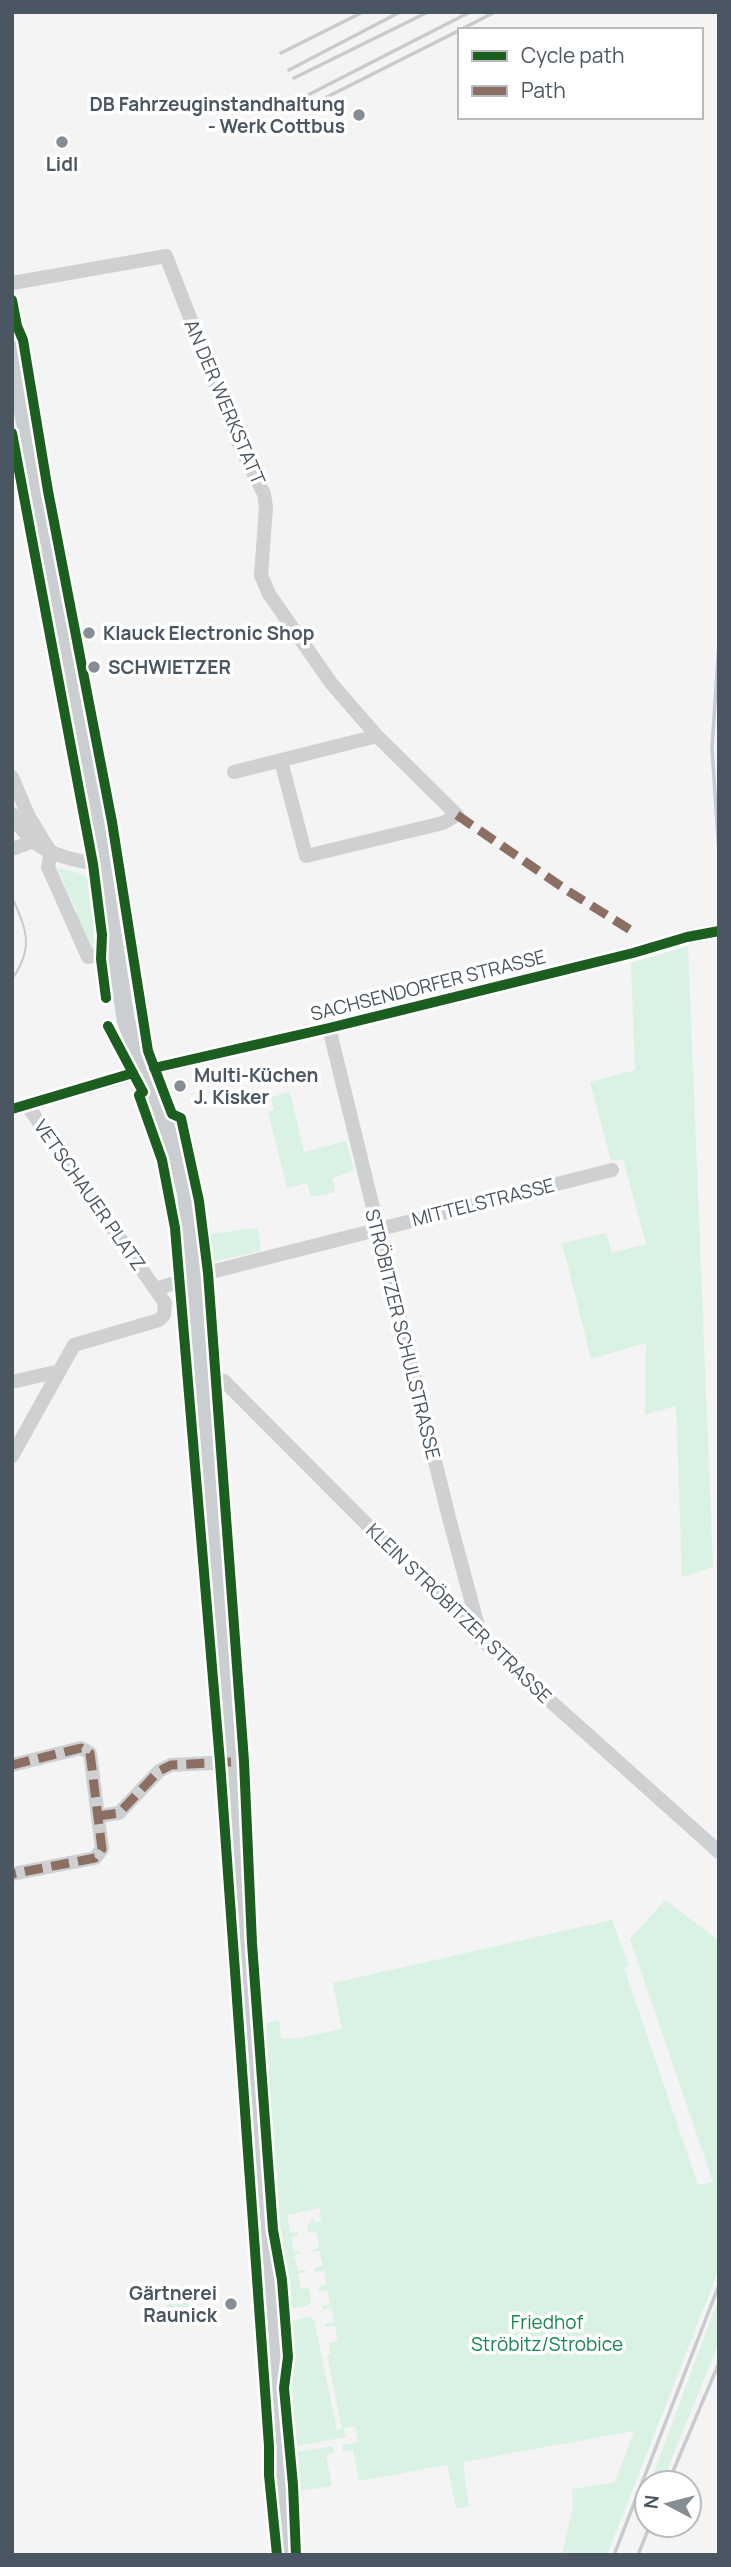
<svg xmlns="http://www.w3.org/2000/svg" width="731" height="2567" viewBox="0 0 731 2567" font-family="Manrope,sans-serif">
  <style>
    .green { fill: #d9f2e3 }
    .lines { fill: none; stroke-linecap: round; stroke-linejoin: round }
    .minor { stroke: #ced0d2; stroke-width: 14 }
    .major { stroke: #caced1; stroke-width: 18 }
    .tram { stroke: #c9cacc; stroke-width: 2 }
    .rail { stroke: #c9cacc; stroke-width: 3.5 }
    .quiet { stroke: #8d6e63; stroke-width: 9; stroke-dasharray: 18 9; stroke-linecap: butt }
    .cycleway-casing { stroke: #fff; stroke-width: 15 }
    .cycleway { stroke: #1b5e20; stroke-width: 10 }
    .poi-dot { fill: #868d94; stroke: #fff; stroke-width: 2.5 }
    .labels { text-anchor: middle; stroke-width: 7; stroke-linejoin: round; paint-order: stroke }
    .poi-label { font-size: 19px; font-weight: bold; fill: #4a5661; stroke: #fff; text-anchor: start }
    .street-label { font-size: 19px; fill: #4a5661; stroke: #fff }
    .park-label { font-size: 19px; fill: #17864f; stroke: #fff }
  </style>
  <rect width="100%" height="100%" fill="#f4f4f4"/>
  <path class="green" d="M57,868c12,4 29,3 35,15l7,66h-7l-18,-32 3,-5 -8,-18 -7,-4 3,-5z
    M688,946l25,621 -31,10 -6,-171 -31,9 1,-72 -55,16 -29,-116 44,-10 6,20 34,-9 -23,-85 -12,2 -21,-79 45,-12 -4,-107z
    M290,1092l14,60 42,-11 8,30 -22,7 3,14 -24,5 -4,-14 -20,5 -19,-76 6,-2 -3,-13z
    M258,1228l3,23 -49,11 -3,-28z
    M665,1900l54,41v328l-112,286h-45l11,-48 -1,-18 43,-7 19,-51 -171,31 6,45 -13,1 -9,-43 -88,16 -6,-31 -10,2 -1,-7 16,-3 -3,-16 -11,2 2,9 -55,10 -4,-59 3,-31 -3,-35 22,-5 5,3 23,110 5,-2 -15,-73 4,-1 -2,-11 9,-2 -3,-15 -9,1 -1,-3 9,-2 -3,-14 -8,1 -1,-3 8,-2 -3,-14 -8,1 -1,-4 8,-2 -2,-14 -9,1v-4l8,-2 -4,-15 -7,1 -1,-2 8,-2 -3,-16 -8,1 -1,-7 4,-6 3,-1 1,4 6,-2 -1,-13 -33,7 3,18 8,-1v3l-7,2 3,15 8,-1v2l-8,2 4,16 7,-1 1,2 -8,2 3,15 8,-1 2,12 -3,6 -13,2 -9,-2 -5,-49 -6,-29 -13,-187 4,-1 -1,-16 14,-4 2,19 19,-1 42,-9 -9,-46 279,-63 17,46 -5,2 74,217 15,-3 -83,-243z
    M188,2293l3,29 -15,5 -2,-9h-4l-4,-20z
    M719,2297v45l-57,141h-12z
    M333,2446l2,7 -9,2 6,31 -37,6 -4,-39z"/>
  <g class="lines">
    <path class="minor" d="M12,283l154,-27 75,193 23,45 2,13 -5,68 8,19 62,89 46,53 80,79 -14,8 -137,33 -25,-95
      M234,772l143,-36
      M12,777l16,38 23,38 -3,14 40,90 27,-6
      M12,814c20,39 51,44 90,51
      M12,849l25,-9
      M329,1028l120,490 32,119
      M12,1109l132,-38 185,-43 304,-75 54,-16 32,-6
      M155,1289l60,-18 397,-101
      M201,1379l23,2 257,258 238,213
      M12,1382l48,-11
      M12,1456l62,-111 85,-25 5,-5 1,-12 -138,-198
      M12,1765l69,-17 9,5 12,96 -7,9 -83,16
      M98,1816l21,-3 40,-42 12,-6 60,-3"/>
    <path class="major" d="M12,350l77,432 37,239 37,95 14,41 9,36 41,516 59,846"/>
    <path class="tram" d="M12,897c15,33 22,51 0,82"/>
    <path class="rail" d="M460,30l35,-18
      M281,53l82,-41
      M289,70l111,-58
      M294,78l134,-66
      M308,95l162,-83
      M313,104l147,-74
      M719,643l-7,105 7,105
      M668,2483l51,-120
      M614,2555l105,-270
      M638,2555l12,-30"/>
    <path class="quiet" d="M457,815l111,76 69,43
      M12,1765l69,-17 9,5 12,96 -7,9 -83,16
      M98,1816l21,-3 40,-42 12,-6 60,-3"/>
    <defs>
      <path id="cycleway" d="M12,300l5,26 6,14 25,151 64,331 36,229 24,63 9,4 18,83 9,72 36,488 8,182 21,287 9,50 6,77 -4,31 9,97 3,70
        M12,433l81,431 9,71 -1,24 5,39
        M108,1026l35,66 -4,3 23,65 13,68 45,534 49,684v29l8,80
        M154,1068l175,-40 304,-75 54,-16 32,-6
        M12,1109l121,-36"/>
    </defs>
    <use href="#cycleway" class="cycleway-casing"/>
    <use href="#cycleway" class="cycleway"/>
  </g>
  <g class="poi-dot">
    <circle cx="359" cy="115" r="7"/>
    <circle cx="62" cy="142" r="7"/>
    <circle cx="89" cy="633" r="7"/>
    <circle cx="94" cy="667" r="7"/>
    <circle cx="180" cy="1086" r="7"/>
    <circle cx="231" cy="2304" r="7"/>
  </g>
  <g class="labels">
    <g class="poi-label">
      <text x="345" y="111" text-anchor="end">DB Fahrzeuginstandhaltung<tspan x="345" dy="22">- Werk Cottbus</tspan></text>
      <text x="62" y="171" text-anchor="middle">Lidl</text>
      <text x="103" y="640">Klauck Electronic Shop</text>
      <text x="108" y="674">SCHWIETZER</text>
      <text x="194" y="1082">Multi-Küchen<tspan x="194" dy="22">J. Kisker</tspan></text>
      <text x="217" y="2300" text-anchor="end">Gärtnerei<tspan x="217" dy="22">Raunick</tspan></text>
    </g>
    <g class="street-label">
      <text transform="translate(225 402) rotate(67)" y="7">AN DER WERKSTATT</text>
      <text transform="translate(428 985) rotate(-14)" y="7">SACHSENDORFER STRASSE</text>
      <text transform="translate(90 1195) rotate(55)" y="7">VETSCHAUER PLATZ</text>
      <text transform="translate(483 1202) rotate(-14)" y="7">MITTELSTRASSE</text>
      <text transform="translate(403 1334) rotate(76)" y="7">STRÖBITZER SCHULSTRASSE</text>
      <text transform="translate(459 1613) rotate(44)" y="7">KLEIN STRÖBITZER STRASSE</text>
    </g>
    <g class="park-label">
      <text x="547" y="2329">Friedhof<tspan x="547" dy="22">Ströbitz/Strobice</tspan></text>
    </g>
  </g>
  <rect width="731" height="2567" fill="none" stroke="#4a5661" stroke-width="28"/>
  <rect x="458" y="28" width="245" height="91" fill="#ffffff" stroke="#b7bbc0" stroke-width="2"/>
  <rect x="472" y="51" width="35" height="10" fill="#1b5e20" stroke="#b7bbc0" stroke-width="2"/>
  <text x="521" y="63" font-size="21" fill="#4a5661">Cycle path</text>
  <rect x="472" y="86" width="35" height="10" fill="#8d6e63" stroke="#b7bbc0" stroke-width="2"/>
  <text x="521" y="98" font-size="21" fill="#4a5661">Path</text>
  <g transform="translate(668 2504) rotate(277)"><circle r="33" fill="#ffffff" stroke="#b7bbc0" stroke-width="2"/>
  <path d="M0-5L12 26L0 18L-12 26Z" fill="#868d94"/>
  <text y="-10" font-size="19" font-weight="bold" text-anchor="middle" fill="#4a5661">N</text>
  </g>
</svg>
